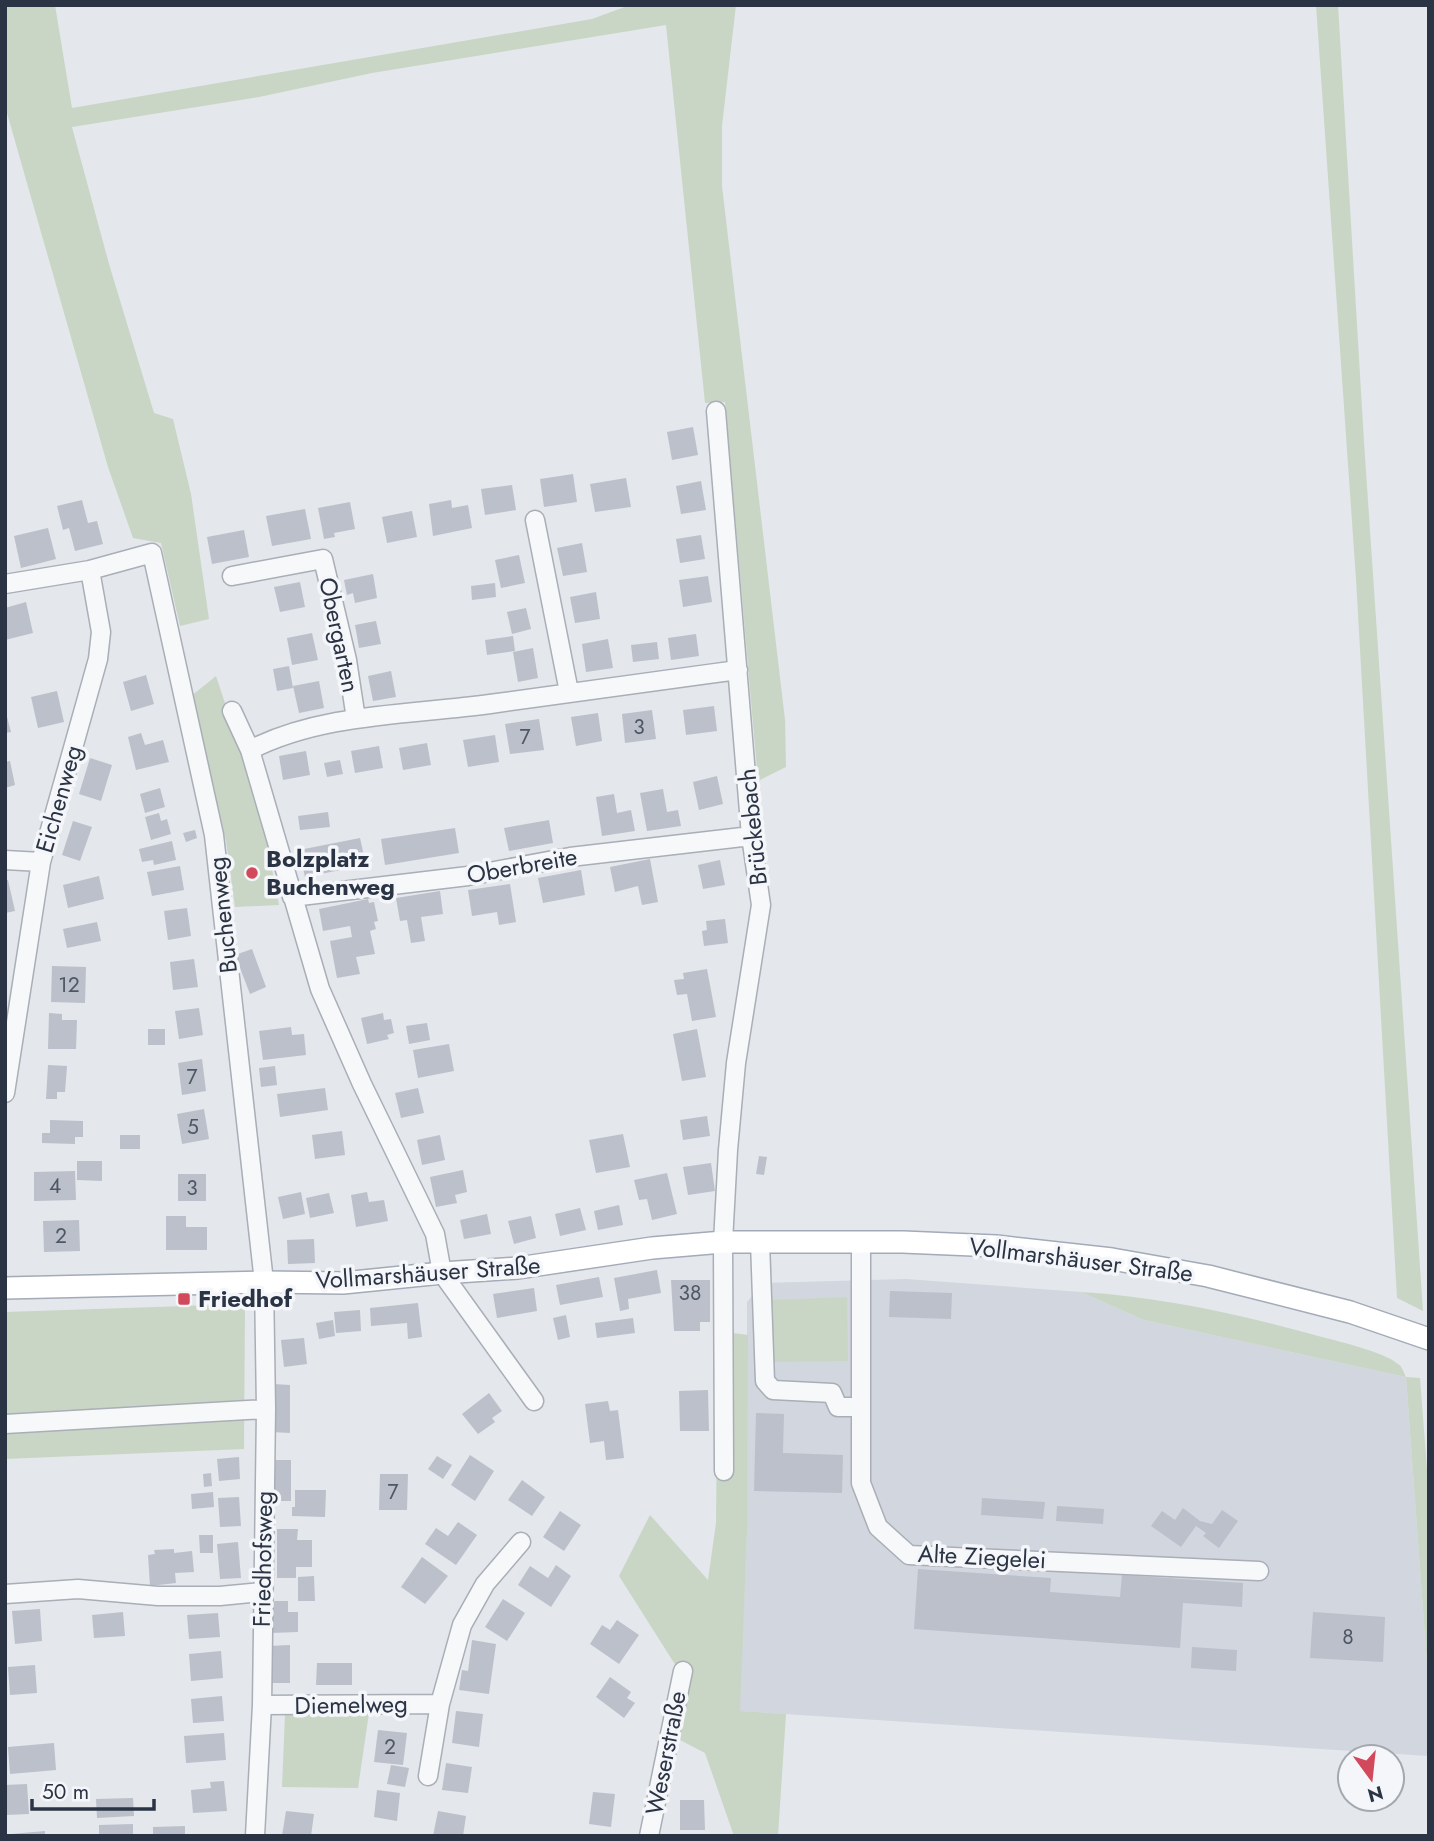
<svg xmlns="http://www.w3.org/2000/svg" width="1434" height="1841" viewBox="0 0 1434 1841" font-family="Jost,sans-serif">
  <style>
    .built { fill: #d2d6de }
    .green { fill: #c9d6c5 }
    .building { fill: #bbc0ca }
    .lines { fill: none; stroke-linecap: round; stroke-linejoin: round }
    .minor-casing { stroke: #a9aeb7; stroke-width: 21 }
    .major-casing { stroke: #a3abb8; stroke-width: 24 }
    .minor { stroke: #f7f8fa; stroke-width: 18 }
    .major { stroke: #fff; stroke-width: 21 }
    .poi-dot { fill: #d1495b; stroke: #f4f6f9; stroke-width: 2.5 }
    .labels { text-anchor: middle; stroke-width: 7; stroke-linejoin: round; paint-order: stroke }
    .number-label { font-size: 21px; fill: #4f5766 }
    .street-label { font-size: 24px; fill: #2b3445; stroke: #f4f6f9 }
    .poi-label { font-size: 24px; font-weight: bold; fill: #2b3445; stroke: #f4f6f9; text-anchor: start }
  </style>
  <rect width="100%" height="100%" fill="#e4e7ec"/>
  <path class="built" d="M906,1279l175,13 63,28 262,57 23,315v64l-690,-45 8,-178v-231l16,-19z"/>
  <path class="green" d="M5,5h50l17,103 520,-89 38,-14h106l-14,121v60l63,534 1,47 -28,14 -33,-379 -20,1 -39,-378 -294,48 -113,24 -187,30 37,137 45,149 19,6 18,75 18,125 -29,7 -19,-83 -28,-5 -25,-71 -103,-361z
    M1316,5h22l26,437 59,869 -26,-13 -41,-719z
    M216,676l27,81 23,82 13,66 -44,2 -9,-66 -36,-144z
    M1081,1292c82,5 162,23 241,45 19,5 62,15 76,27 4,2 6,9 8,13l14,1 9,117v197l-23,-315 -262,-57z
    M847,1297l1,64 -75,1 -1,-62z
    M245,1304l-1,145 -239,10v-147z
    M718,1331l30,4 -1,198 -7,178 46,3 -8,122h-44l-29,-83 -25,-13 8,-55 -69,-109 31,-61 58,65 8,-57z
    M369,1713l-11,75 -76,-1 3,-72z"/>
  <path class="building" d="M693,427l5,28 -26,5 -5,-28z
    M573,474l4,28 -33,5 -4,-28z
    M626,478l5,29 -36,5 -5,-28z
    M701,481l5,29 -25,4 -5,-28z
    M512,485l4,25 -31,5 -4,-26z
    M82,500l6,23 9,-2 6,23 -28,7 -6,-23 -6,2 -6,-24z
    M451,500l1,8 16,-3 4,23 -39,8 -4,-32z
    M350,502l5,27 -21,4 1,4 -11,2 -6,-31z
    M305,509l6,30 -39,7 -6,-30z
    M412,511l5,26 -30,6 -5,-26z
    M48,528l8,31 -35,9 -7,-32z
    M244,530l5,27 -37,7 -5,-27z
    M701,535l4,24 -25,4 -4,-24z
    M582,543l5,29 -24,4 -6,-28z
    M519,555l6,28 -24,5 -6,-28z
    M373,574l4,24 -22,5 -2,-10 -6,2 -3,-15z
    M708,576l4,26 -29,5 -4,-27z
    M300,582l5,25 -25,5 -6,-25z
    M495,583l1,14 -24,3 -1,-14z
    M596,592l4,27 -25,4 -5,-26z
    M26,602l7,31 -28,7v-32z
    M526,608l5,21 -19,5 -5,-22z
    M376,621l5,23 -22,4 -4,-23z
    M312,633l6,27 -26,5 -5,-27z
    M696,634l3,22 -28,4 -3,-22z
    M513,636l2,15 -28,4 -2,-15z
    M608,639l5,29 -27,4 -4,-28z
    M657,642l2,17 -26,3 -2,-17z
    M533,648l5,30 -20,4 -5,-30z
    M289,666l4,22 -16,3 -4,-22z
    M391,671l5,26 -23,4 -5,-25z
    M146,675l8,29 -23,7 -8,-29z
    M319,681l5,27 -25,5 -6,-27z
    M57,691l7,31 -26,6 -7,-31z
    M714,706l3,25 -31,4 -3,-25z
    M5,709l6,23 -6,1z
    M652,710l4,29 -31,4 -3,-29z
    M598,713l4,28 -26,5 -5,-29z
    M539,719l5,31 -34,4 -5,-30z
    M141,733l4,12 18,-5 6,22 -33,8 -8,-33z
    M495,735l4,27 -31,5 -5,-27z
    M427,743l4,22 -28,5 -4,-22z
    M379,746l4,22 -28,5 -4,-22z
    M306,751l4,24 -27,5 -4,-24z
    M90,758l22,7 -11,36 -22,-7z
    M340,760l3,14 -16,3 -3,-14z
    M10,761l5,24 -10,3v-26z
    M717,776l6,28 -24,6 -6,-28z
    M160,788l5,19 -20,6 -5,-19z
    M663,789l4,23 11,-2 3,16 -34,5 -7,-38z
    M614,794l3,19 14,-3 4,21 -33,5 -6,-39z
    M328,812l2,15 -30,3 -2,-14z
    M159,813l2,8 6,-2 4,15 -20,6 -6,-23z
    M549,820l4,23 -44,8 -5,-23z
    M73,821l19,6 -12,34 -18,-6z
    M455,828l4,25 -74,12 -4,-26z
    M195,830l2,8 -11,4 -3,-9z
    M360,838l6,27 -61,12 -6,-27z
    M172,841l4,19 -22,5 -1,-5 -11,2 -3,-13z
    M650,859l8,43 -16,3 -4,-19 -23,6 -5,-25z
    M720,860l5,25 -22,4 -5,-24z
    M180,866l4,24 -32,6 -5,-24z
    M581,870l4,25 -42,8 -5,-25z
    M99,876l5,23 -36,9 -5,-23z
    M5,880h3l7,31 -10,2z
    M510,884l6,38 -17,3 -2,-13 -25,4 -4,-26z
    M440,891l3,23 -22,3 4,24 -14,2 -4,-23 -7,1 -4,-23z
    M368,899l1,4 5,-1 4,19 -4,1 2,7 -6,2 5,23 -19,3 4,17 -23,4 -7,-37 22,-4 -2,-11 -27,5 -4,-22z
    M187,908l4,28 -23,4 -4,-29z
    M725,919l3,24 -24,3 -2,-15 5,-1 -1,-9z
    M97,922l4,19 -34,7 -4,-19z
    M252,949l14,38 -16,7 -15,-39z
    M194,959l4,28 -25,3 -3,-28z
    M52,966l34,1 -1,36 -34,-1z
    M707,969l9,48 -24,4 -5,-27 -10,1 -3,-15 10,-1 -1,-6z
    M199,1008l4,27 -24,4 -4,-28z
    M49,1013l13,1v6h15l-1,29h-28z
    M383,1013l1,7 7,-1 3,14 -7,2 2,4 -22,5 -6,-26z
    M427,1023l3,17 -21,4 -3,-18z
    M291,1027l1,8 12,-1 2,21 -43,5 -4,-29z
    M148,1029h17v16h-17z
    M697,1029l9,48 -24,4 -9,-47z
    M449,1044l5,27 -36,7 -5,-28z
    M202,1059l4,32 -24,4 -4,-32z
    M48,1065l19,1 -2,26h-8v7h-11z
    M275,1066l2,19 -16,2 -2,-19z
    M325,1088l3,22 -48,7 -3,-23z
    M418,1088l6,25 -23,5 -6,-25z
    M204,1109l5,30 -27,5 -5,-30z
    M707,1116l3,20 -27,4 -3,-20z
    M50,1120l33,1v16h-8v7l-33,-1v-10h8z
    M342,1131l3,24 -30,4 -3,-24z
    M623,1134l7,33 -34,6 -7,-33z
    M120,1135h20v14h-20z
    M440,1135l5,25 -23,5 -5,-25z
    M759,1156l8,1 -3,18 -8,-1z
    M77,1161h25v20l-25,-1z
    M711,1163l4,28 -27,4 -5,-28z
    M463,1170l4,22 -12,3 2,8 -21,4 -6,-30z
    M75,1171l1,29 -42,1v-29z
    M667,1173l10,41 -25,6 -5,-21 -8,1 -5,-20z
    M178,1174h28v27h-28z
    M301,1192l4,22 -22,5 -5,-22z
    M367,1192l2,10 15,-2 4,21 -32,6 -5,-32z
    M329,1193l5,20 -24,5 -4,-20z
    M619,1205l4,20 -25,5 -4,-19z
    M580,1208l6,22 -26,6 -5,-22z
    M487,1214l4,20 -27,5 -4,-19z
    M166,1216h20v11h21v23h-41z
    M531,1216l5,22 -22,6 -6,-23z
    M79,1220l1,31 -36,1 -1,-31z
    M314,1239l1,24 -27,1 -1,-24z
    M657,1270l4,23 -33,6 1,10 -9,2 -6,-33z
    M599,1277l4,20 -43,8 -4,-20z
    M671,1280h39v42h-10v9h-26z
    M534,1288l3,23 -40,7 -4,-24z
    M890,1291l62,2 -1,26 -62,-2z
    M418,1303l4,34 -14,2 -1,-16 -36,3 -1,-18z
    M360,1310l1,21 -25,2 -2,-21z
    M566,1315l4,22 -12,3 -5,-22z
    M633,1318l2,15 -38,5 -2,-15z
    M333,1320l2,16 -16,3 -3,-16z
    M304,1338l3,26 -23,3 -3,-27z
    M273,1384l17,1v48l-18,-1z
    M708,1390l1,41h-29l-1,-40z
    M489,1393l13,18 -10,7 3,4 -17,12 -16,-20z
    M608,1401l2,10 8,-1 6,48 -18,2 -2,-19 -14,2 -5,-39z
    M756,1413l28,1 -1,39 60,2 -1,38 -88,-2z
    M470,1455l24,16 -19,30 -24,-16z
    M437,1456l15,9 -9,14 -15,-10z
    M239,1457l1,22 -21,2 -2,-22z
    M273,1460h18v41h-19z
    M211,1473l1,13 -8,1 -1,-13z
    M380,1474h28l-1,36h-28z
    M522,1480l23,17 -13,19 -24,-16z
    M295,1490h31l-1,27 -33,-1v-9h3z
    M213,1492l1,15 -22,2 -1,-15z
    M239,1497l2,29 -21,1 -2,-29z
    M982,1498l63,4 -2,17 -62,-4z
    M1057,1506l47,3 -1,15 -47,-3z
    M1183,1508l17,13 12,3 10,-14 16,11 -19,27 -16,-12 3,-3 -10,-7 -15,21 -30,-21 11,-15 13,9z
    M560,1511l21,14 -17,26 -21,-14z
    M458,1522l19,13 -21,30 -31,-21 11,-16 12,8z
    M277,1529h21l-1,11h15v27h-16v11h-19z
    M199,1535h14v18h-13z
    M238,1542l3,36 -21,1 -3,-35z
    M174,1549v4l18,-2 2,21 -19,1 1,10 -26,3 -2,-31 7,-1 -1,-4z
    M422,1557l26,19 -23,28 -24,-17z
    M556,1565l15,11 -20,31 -33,-22 12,-19 18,12z
    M918,1569l133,9 -1,14 70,5 2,-22 121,8 -1,24 -59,-4 -3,45 -266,-19z
    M314,1576l1,25h-17v-24z
    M503,1599l22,14 -18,28 -22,-14z
    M271,1601h17v11h10v20l-27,1z
    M40,1609l2,32 -27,3 -3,-33z
    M123,1612l2,24 -31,2 -2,-23z
    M1313,1612l72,5 -2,45 -73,-4z
    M218,1613l2,24 -31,2 -2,-24z
    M617,1620l22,15 -20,29 -29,-20 12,-19 8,5z
    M472,1640l24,4 -7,50 -30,-4 3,-20 6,1z
    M290,1645v38h-22v-37z
    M1192,1647l45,3 -1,21 -45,-3z
    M221,1651l2,27 -32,3 -2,-27z
    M317,1663h35v22h-36z
    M35,1665l2,28 -27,2 -2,-28z
    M610,1677l21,15 -4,6 8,5 -11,15 -28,-21z
    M222,1696l2,25 -31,2 -2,-24z
    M456,1711l27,3 -4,33 -27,-4z
    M378,1730l29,3 -4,32 -29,-3z
    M224,1733l2,27 -40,3 -2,-27z
    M54,1743l2,27 -46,4 -2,-27z
    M446,1763l26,4 -4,26 -26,-3z
    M391,1765l18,3 -4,19 -18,-3z
    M224,1781l3,30 -34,2 -2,-23 20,-2 -1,-6z
    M27,1784l2,30 -24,1v-30z
    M377,1790l23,3 -3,28 -23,-4z
    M593,1792l22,2 -4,33 -22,-3z
    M133,1798l1,18 -37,2 -1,-19z
    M680,1800h24l1,30h-25z
    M286,1811l28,3 -3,22h-29z
    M438,1811l28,5 -3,20h-30z
    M133,1824v12h-34v-11z
    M185,1826v10h-32v-9z
    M45,1831v5h-34v-2z"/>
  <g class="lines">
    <defs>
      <path id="minor" d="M716,411l35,425 10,69 -25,158 -8,87 -5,92 1,229
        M535,520l34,172
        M232,576l91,-17 24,101 9,59
        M5,584l85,-14
        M232,711l18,39 70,239 42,95 73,150 7,39 92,128
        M250,750c72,-37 160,-35 240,-46 82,-11 165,-23 248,-34
        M5,860l36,2
        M292,897l176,-21 102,-19 181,-21
        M5,1093l36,-231 57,-203 3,-27 -11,-62 62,-17 62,282 50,447 2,127 -4,296 -7,131
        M760,1242l5,139 8,9 59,3 6,14h23
        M861,1242v241l17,44 31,28 350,16
        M5,1424l261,-15
        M5,1594l73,-5 80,7h62l42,-4
        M262,1705l178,-1 22,-79 23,-41 36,-42
        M428,1776l12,-72
        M649,1836l34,-165"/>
      <path id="major" d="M5,1288l259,-6 79,1 99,-10 76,-5 134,-20 71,-6h180l93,4 116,13 96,17 142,36 79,27"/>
    </defs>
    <use href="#minor" class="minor-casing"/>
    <use href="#major" class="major-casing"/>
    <use href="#minor" class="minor"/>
    <use href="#major" class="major"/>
  </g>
  <g class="poi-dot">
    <circle cx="252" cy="873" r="7"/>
    <rect x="177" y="1292" width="14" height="14" rx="3.5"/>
  </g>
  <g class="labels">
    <g class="number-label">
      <text x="639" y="734">3</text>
      <text x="525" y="744">7</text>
      <text x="69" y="992">12</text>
      <text x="192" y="1084">7</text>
      <text x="193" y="1134">5</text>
      <text x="55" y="1193">4</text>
      <text x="192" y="1195">3</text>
      <text x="61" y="1243">2</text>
      <text x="690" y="1300">38</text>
      <text x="393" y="1499">7</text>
      <text x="1348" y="1644">8</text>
      <text x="390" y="1754">2</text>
    </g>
    <g class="street-label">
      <text transform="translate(339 635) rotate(78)" y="8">Obergarten</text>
      <text transform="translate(59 799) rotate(-74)" y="8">Eichenweg</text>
      <text transform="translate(753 827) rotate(-96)" y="8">Brückebach</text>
      <text transform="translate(522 866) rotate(-10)" y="8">Oberbreite</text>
      <text transform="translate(223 915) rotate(-96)" y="8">Buchenweg</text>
      <text transform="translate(1081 1260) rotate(7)" y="8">Vollmarshäuser Straße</text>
      <text transform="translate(428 1273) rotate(-4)" y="8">Vollmarshäuser Straße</text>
      <text transform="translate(982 1557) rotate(3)" y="8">Alte Ziegelei</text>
      <text transform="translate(263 1559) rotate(-89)" y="8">Friedhofsweg</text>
      <text transform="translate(351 1705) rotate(-1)" y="8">Diemelweg</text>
      <text transform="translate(666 1753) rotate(-79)" y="8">Weserstraße</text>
    </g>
    <g class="poi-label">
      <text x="266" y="867">Bolzplatz<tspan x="266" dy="28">Buchenweg</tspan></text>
      <text x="198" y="1307">Friedhof</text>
    </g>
  </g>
  <rect width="1434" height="1841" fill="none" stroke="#2b3445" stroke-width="14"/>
  <g transform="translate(1371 1778) rotate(165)"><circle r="33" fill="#f4f6f9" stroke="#a4a8b1" stroke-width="2"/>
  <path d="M0-5L12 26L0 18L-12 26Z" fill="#d1495b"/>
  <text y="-10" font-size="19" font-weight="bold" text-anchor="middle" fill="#2b3445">N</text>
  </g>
  <path d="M32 1799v10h122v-10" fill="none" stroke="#2b3445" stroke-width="3.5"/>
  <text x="42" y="1799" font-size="21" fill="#2b3445" stroke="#f4f6f9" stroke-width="5" paint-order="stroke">50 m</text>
</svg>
